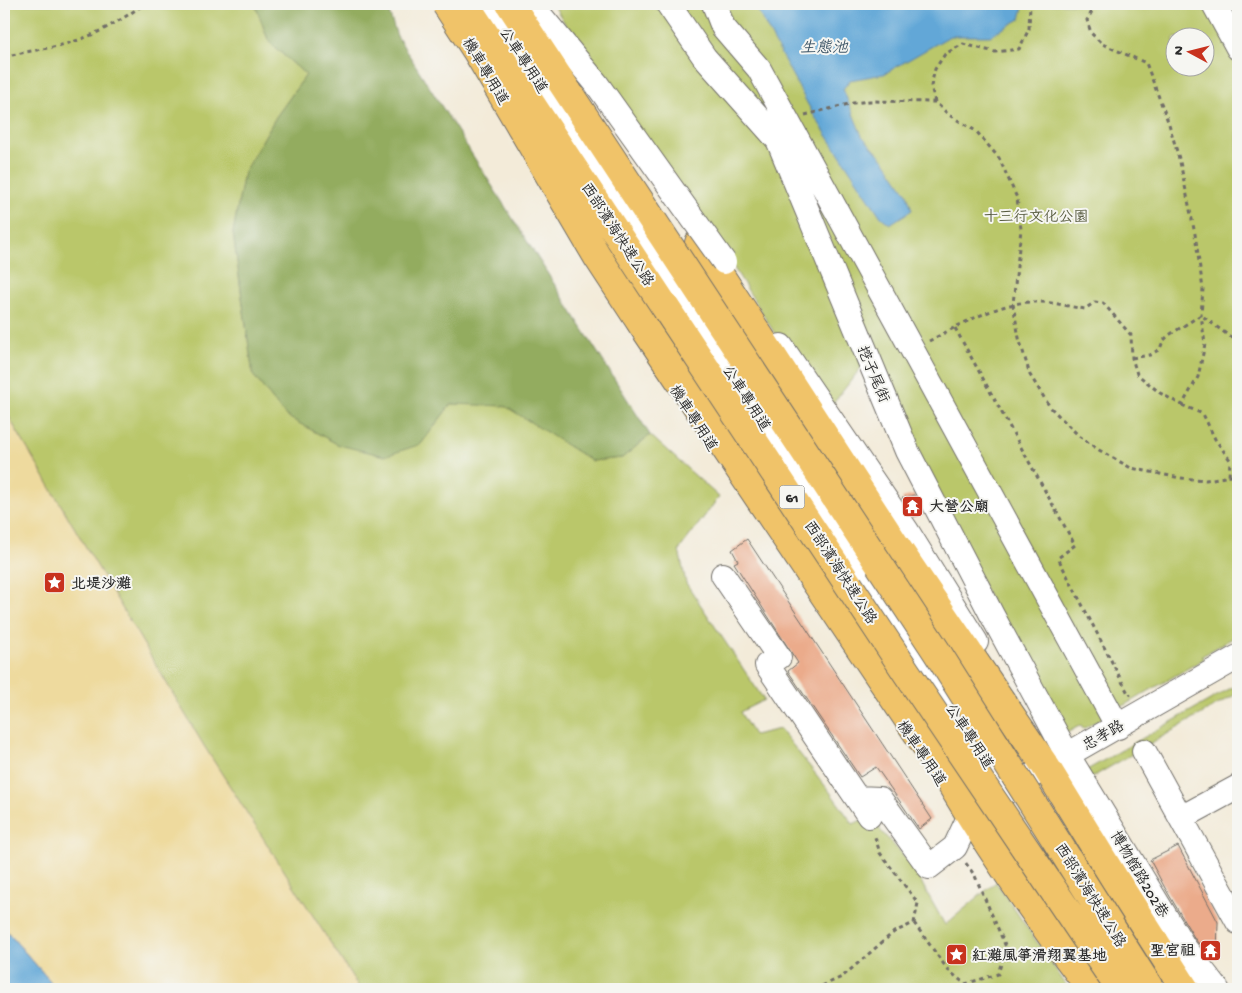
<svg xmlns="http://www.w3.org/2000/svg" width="1242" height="993" viewBox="0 0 1242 993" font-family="'Gochi Hand','LXGW WenKai TC',sans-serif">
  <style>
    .green { fill: #bac76a; stroke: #72794a; fill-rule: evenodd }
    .forest { fill: #93ac5e; stroke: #5f6c44 }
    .sand { fill: #eeda9e; stroke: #8c8264 }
    .water { fill: #62a7d7; stroke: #466981 }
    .building { fill: #ebab8b }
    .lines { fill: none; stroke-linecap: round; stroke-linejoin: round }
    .minor-casing { stroke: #716e68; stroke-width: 26 }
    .highway-casing { stroke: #716e68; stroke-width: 30 }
    .path { stroke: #716e68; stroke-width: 3; stroke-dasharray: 4 4; stroke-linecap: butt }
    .minor { stroke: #fff; stroke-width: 24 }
    .highway { stroke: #f0c369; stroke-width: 28 }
    .minor-bridge-casing { stroke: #716e68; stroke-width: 26; stroke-linecap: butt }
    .highway-bridge-casing { stroke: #716e68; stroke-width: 30; stroke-linecap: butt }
    .minor-bridge { stroke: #fff; stroke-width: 24 }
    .highway-bridge { stroke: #f0c369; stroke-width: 28 }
    .labels { text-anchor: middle; stroke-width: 4; stroke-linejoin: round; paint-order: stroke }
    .shield { fill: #f6f6f2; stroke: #686867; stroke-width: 1 }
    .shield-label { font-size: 14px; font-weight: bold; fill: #2b2b2b }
    .street-label { font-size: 15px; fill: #2b2b2b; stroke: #f6f6f2 }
    .park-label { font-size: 15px; fill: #565a3e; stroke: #f6f6f2 }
    .poi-label { font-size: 15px; font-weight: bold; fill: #2b2b2b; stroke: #f6f6f2; text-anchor: start }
    .water-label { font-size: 16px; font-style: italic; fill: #3e5667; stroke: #f6f6f2 }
  </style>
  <rect width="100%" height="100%" fill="#f6f6f2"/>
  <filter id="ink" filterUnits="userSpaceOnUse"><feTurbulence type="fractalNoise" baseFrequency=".02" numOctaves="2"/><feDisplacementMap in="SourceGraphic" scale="10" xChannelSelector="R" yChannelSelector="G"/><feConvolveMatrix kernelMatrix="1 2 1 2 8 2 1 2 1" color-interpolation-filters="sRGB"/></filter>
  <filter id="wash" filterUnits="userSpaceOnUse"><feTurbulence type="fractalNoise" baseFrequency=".0096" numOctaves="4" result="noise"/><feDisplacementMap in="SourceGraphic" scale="20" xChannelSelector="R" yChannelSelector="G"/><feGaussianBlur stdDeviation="1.12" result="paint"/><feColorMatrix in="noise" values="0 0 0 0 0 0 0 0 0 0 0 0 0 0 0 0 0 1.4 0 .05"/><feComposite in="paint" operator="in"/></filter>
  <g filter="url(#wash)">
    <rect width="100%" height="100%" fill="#f3ebd9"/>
    <path class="green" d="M4,4h251l14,38 37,33 -30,42 -32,55 -11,61 20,142 33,41 53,29 82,-1 30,-40 54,1 87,56 30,-3 28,-23 69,62 -40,53 7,33 78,117 -24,12 14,23 26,-6 50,63 23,32 24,-11 3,17 31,34 34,61 51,-43 73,107h-709l-156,-243 -193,-325 -7,-15z
      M553,4h109l110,138 91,223 -38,49 -101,-162 -157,-225z
      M678,4h560v631l-36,21 2,3 -121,70 -2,-4 -18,10 -136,-254 -144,-343 -64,-75zM1174,38h30v30h-30z
      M1238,684v9l-149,86 -4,-8z"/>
    <path class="forest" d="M255,4h131l11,32 253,399 -28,23 -30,3 -87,-55 -54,-2 -30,40 -36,12 -46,-11 -53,-29 -33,-41 -20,-142 11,-61 32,-55 30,-42 -37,-33z"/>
    <path class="sand" d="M4,406l7,15 193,325 156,243h-303l-53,-61z"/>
    <path class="water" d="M754,4h270l-4,15 -30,17h-40l-66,38 -34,6 -7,9 19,47 23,25 22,33 5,16 -22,14 -9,-7 -68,-103z
      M4,928l53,61h-53z"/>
    <g id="blocks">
      <path class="building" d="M914,495l9,19 -9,3 -12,-19z
        M747,539l185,280 -13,10 -43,-62 -16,10 -72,-106 10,-8 -64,-100 4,-2 -6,-11z
        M1178,846l40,76 -1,32h-10l-12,-15 -30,-51 -15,-28z"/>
    </g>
  </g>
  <g filter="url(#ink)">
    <use href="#blocks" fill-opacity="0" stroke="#716e68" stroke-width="1"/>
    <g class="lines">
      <defs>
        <path id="minor" d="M668,4l37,54 73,82 129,311 85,164 76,141 116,191 33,42
          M714,4l9,23 36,42 28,51 331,607
          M1214,4l24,44
          M781,346l126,185 69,111
          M857,566l149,226
          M723,575l56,82 -12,8 102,151
          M1144,751l94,171
          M857,798l23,1 49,68 26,-20 15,-32
          M977,810l69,-43 192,-110
          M1181,818l57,-31"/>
        <path id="highway" d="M699,243l195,300 152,224 68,111 71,111
          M641,323l306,454c44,74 92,144 144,212"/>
      </defs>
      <use href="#minor" class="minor-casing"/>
      <use href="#highway" class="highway-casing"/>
      <path class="path" d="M4,57c22,-6 46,-8 68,-15 23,-6 53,-24 72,-38
        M935,102l-4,-16 4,-17 10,-15 18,-10 32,8 24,-3 10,-20 1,-25
        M805,115l48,-12 17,-2 65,1 14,13 27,16 23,27 18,40 4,31 -8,75 6,34 11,37 20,32 29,29 20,14 32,18 49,10 26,2 32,-5
        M955,328l120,217 -17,13 71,137 2,-1
        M929,341c31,-16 73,-41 109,-39 16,0 32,5 47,7l10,-7 8,1 28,32 1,23 5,16 23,19 22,12 16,-28 7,-33 -4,-29 2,-26 -8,-55 -15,-72 -11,-38 -23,-61 -44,-19 -11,-11 -4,-13 8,-14 9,-2
        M1132,358l18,-3 10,-6 3,-8 6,-6 32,-20 28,21 9,3
        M1182,405l21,9 12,25 15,21 -1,17
        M914,923l34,47 17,14 33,-10 8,-27 -31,-71 -10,-14
        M815,989l27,-12 52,-45 20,-9 4,-20 -38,-50 -6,-19"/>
      <use href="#minor" class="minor"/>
      <use href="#highway" class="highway"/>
      <defs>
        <path id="minor-bridge" d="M487,4l370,562
          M531,4l65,79 128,179"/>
        <path id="highway-bridge" d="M446,4l30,46 121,206 44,67
          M465,4l442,669 213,316
          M510,4l427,648 213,337"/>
      </defs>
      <use href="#minor-bridge" class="minor-bridge-casing"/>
      <use href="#highway-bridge" class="highway-bridge-casing"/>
      <use href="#minor-bridge" class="minor-bridge"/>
      <use href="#highway-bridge" class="highway-bridge"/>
    </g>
  </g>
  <defs>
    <symbol id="temple-square" viewBox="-11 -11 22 22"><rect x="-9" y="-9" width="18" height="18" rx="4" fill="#c8321e" stroke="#f6f6f2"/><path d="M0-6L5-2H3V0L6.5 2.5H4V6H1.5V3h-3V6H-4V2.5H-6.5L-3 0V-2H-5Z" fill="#fff"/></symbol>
    <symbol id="sight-square" viewBox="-11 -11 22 22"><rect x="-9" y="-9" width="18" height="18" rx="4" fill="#c8321e" stroke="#f6f6f2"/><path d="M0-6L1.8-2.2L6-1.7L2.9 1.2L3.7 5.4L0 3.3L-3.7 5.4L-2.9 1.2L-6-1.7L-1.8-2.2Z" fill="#fff"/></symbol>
  </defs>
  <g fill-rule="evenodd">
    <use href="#temple-square" x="900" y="494" width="25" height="25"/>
    <use href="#sight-square" x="42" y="570" width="25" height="25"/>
    <use href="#temple-square" x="1198" y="938" width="25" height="25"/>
    <use href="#sight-square" x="944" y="942" width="25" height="25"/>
  </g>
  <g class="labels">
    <rect class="shield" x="779.5" y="485.5" width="25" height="23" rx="4"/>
    <g class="shield-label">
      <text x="792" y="502">61</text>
    </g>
    <g class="street-label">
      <text transform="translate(524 60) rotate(57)" y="5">公車專用道</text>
      <text transform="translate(486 71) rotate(59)" y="5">機車專用道</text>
      <text transform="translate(618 234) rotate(57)" y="5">西部濱海快速公路</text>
      <text transform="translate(874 374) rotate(67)" y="5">挖子尾街</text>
      <text transform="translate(747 398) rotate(57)" y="5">公車專用道</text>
      <text transform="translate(694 418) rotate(57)" y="5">機車專用道</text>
      <text transform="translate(841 572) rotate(57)" y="5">西部濱海快速公路</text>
      <text transform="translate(1103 735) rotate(-30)" y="5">忠孝路</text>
      <text transform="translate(970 736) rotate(57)" y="5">公車專用道</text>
      <text transform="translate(922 753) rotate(56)" y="5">機車專用道</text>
      <text transform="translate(1140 874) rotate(59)" y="5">博物館路202巷</text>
      <text transform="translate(1091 895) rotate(58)" y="5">西部濱海快速公路</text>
    </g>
    <g class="park-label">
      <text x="1036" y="221">十三行文化公園</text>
    </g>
    <g class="poi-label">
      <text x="929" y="511">大營公廟</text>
      <text x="71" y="588">北堤沙灘</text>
      <text x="1195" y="955" text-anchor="end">聖宮祖</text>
      <text x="972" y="960">紅灘風箏滑翔翼基地</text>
    </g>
    <g class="water-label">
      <text x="824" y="52">生態池</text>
    </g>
  </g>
  <rect width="1242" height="993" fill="none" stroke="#f6f6f2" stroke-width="20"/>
  <g transform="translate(1190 52) rotate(277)"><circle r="24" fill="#f6f6f2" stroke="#a5a5a2"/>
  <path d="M0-4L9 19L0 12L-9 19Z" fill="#c8321e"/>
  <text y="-8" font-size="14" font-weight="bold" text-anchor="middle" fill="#2b2b2b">N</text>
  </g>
</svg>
